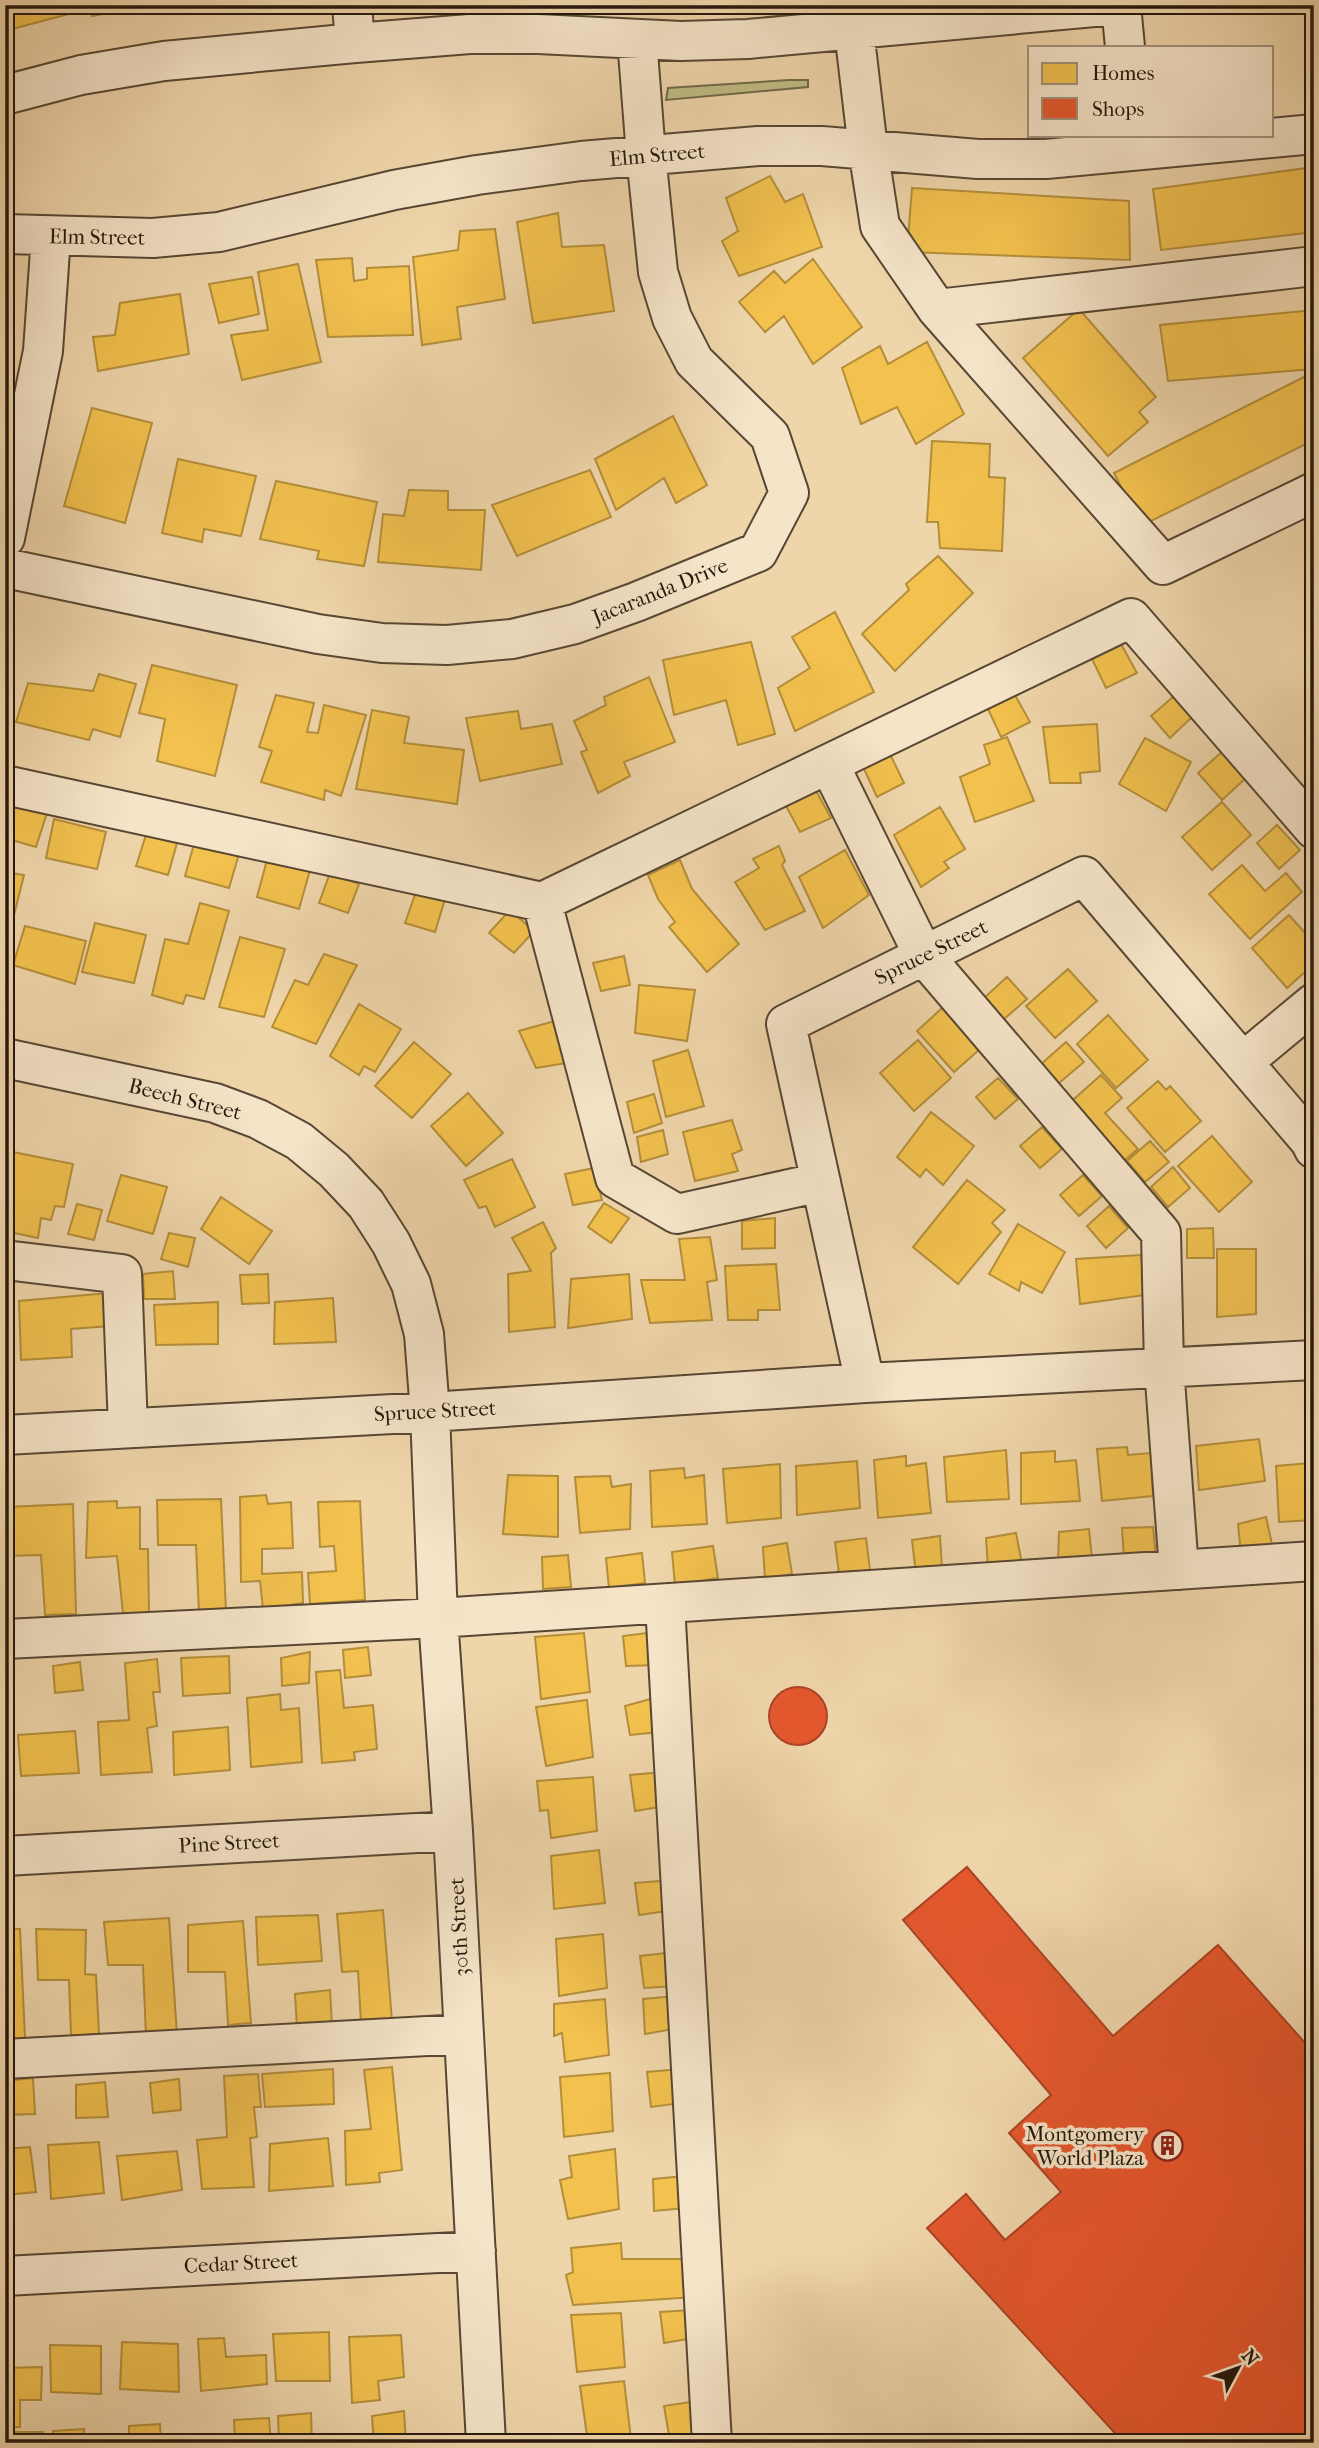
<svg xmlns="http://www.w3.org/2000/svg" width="1319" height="2448" viewBox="0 0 1319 2448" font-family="'IM FELL French Canon',serif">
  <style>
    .green { fill: #c0bb84; stroke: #726a48; stroke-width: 2 }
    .homes { fill: #f2c14e; stroke: #b48e3a; stroke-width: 2 }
    .shops { fill: #e4572e; stroke: #ab4424; stroke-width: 2 }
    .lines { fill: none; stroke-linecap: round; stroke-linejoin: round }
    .minor-casing { stroke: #584734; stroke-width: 42 }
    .minor { stroke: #f5e4c8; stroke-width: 38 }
    .labels { text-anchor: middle; stroke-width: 7; stroke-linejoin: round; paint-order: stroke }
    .street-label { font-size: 21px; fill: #25180d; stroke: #f5e4c8 }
    .poi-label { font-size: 21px; fill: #25180d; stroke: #f5e4c8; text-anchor: end }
  </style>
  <rect width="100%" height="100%" fill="#efd5aa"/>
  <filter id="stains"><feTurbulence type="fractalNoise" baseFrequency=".00286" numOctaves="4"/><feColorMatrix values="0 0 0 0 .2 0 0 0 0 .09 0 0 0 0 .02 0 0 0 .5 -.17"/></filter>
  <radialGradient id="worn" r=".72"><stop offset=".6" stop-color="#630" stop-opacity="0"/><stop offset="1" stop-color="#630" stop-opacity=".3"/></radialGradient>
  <path class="green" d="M789,80h19v7l-142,13 2,-12z"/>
  <path class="homes" d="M5,5h70l1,7 -71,19z
    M90,5h46l1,2 -45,9z
    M440,5h30l-29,5z
    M1314,167v65l-153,18 -8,-61z
    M770,176l15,26 18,-8 19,53 -83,29 -17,-35 16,-10 -12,-33z
    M912,188l217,13 1,59 -223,-8z
    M558,213l4,34 42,-2 10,66 -81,12 -16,-101z
    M495,229l10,70 -48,8 4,32 -39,6 -9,-88 45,-7 2,-19z
    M352,258l2,23 13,-2v-11l42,-2 4,69 -85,2 -12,-77z
    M813,259l49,68 -49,37 -29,-48 -19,16 -26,-30 35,-31 11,12z
    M298,264l23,98 -79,18 -11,-45 37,-5 -10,-58z
    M252,277l7,37 -40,9 -10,-39z
    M180,294l9,60 -91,17 -5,-34 22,-2 5,-32z
    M1079,309l77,88 -17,15 9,10 -40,34 -85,-98z
    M1314,310v59l-146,12 -8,-56z
    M927,342l37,72 -48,30 -19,-37 -36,17 -19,-56 38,-22 8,18z
    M1314,372v68l-173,86 -27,-53z
    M92,408l60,15 -27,100 -61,-17z
    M673,416l34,69 -31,18 -12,-25 -48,32 -21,-51z
    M932,441l58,3 -1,33 16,1 -3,73 -62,-3 -2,-26h-11z
    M178,459l78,17 -15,60 -37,-7 -2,13 -40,-9z
    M590,470l21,47 -94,39 -25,-51z
    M276,481l101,21 -13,64 -47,-7 2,-8 -59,-12z
    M409,490l39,1v19h37l-4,60 -103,-8 5,-48 21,2z
    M938,556l35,37 -78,78 -33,-37 47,-44 -3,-6z
    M835,612l39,80 -79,39 -17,-43 32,-20 -18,-31z
    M751,642l24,92 -37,11 -12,-45 -52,15 -11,-55z
    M1121,644l16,29 -31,15 -14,-29z
    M152,665l85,20 -22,91 -58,-15 8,-42 -26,-6z
    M99,674l37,10 -16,53 -27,-8 -4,11 -73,-18 12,-39 65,8z
    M649,677l26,65 -51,20 6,14 -32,17 -17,-41 6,-2 -13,-29 32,-16 -2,-8z
    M5,684l8,2 -8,25z
    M276,695l38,8 -7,29 11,1 6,-28 42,10 -25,81 -16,-6 -1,10 -63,-18 11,-31 -13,-4z
    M1015,695l15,27 -29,15 -13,-28z
    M1174,696l18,21 -22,21 -19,-22z
    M372,710l37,7 -5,26 60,7 -7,54 -101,-15z
    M518,711l3,18 31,-5 10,40 -82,17 -14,-63z
    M1097,724l3,47 -20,2 1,10h-31l-7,-56z
    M1007,737l27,64 -59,21 -15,-45 30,-13 -6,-19z
    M1145,738l46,24 -25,49 -47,-27z
    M1224,750l23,27 -25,23 -24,-27z
    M890,754l14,29 -27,14 -14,-30z
    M815,789l16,29 -31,14 -15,-28z
    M1222,802l29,33 -39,35 -30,-33z
    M14,806l33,7 -11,34 -31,-9z
    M940,807l25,42 -21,13 5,6 -28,19 -27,-52z
    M54,819l52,13 -9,37 -51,-11z
    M1277,825l23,25 -21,19 -22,-26z
    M146,835l31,8 -9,32 -32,-9z
    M194,844l45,10 -10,34 -44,-12z
    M779,846l6,15 -3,4 23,46 -40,19 -30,-48 24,-14 -6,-9z
    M845,850l24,45 -46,33 -24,-51z
    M267,860l43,10 -11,39 -42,-12z
    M680,860l12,29 47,55 -32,28 -38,-45 6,-5 -17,-23 -10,-24z
    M1242,865l23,26 21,-18 16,19 -52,47 -41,-45z
    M5,872l19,3 -19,76z
    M330,873l29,11 -11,29 -29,-10z
    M417,889l28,10 -10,33 -30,-9z
    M200,903l29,8 -25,88 -18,-4 -3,9 -31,-9 13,-56 23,5z
    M510,910l24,21 -20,22 -25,-20z
    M1289,915l25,28v21l-27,24 -35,-40z
    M95,923l51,12 -12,48 -52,-11z
    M25,926l61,15 -11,43 -62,-19z
    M240,937l45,12 -21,68 -45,-10z
    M324,954l33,11 -41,79 -44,-17 23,-47 13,5z
    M624,956l6,29 -29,6 -8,-28z
    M1068,969l29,32 -42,37 -29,-32z
    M1007,977l20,22 -24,21 -19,-22z
    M639,985l56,5 -8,51 -52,-8z
    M359,1004l42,25 -26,43 -11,-6 -5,9 -29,-19z
    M942,1008l37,42 -25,22 -37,-41z
    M1108,1015l40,45 -32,28 -39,-44z
    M555,1021l18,41 -37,6 -17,-37z
    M918,1040l33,38 -37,33 -34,-38z
    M414,1042l37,32 -39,44 -37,-32z
    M1066,1042l18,20 -26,22 -18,-19z
    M688,1050l16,56 -38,11 -13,-56z
    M1101,1075l21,23 -17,15 33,36 -19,16 -53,-59z
    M998,1078l20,21 -23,20 -19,-22z
    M1158,1081l8,9 4,-4 31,35 -36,31 -38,-44z
    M468,1093l35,40 -37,33 -35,-40z
    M654,1094l8,29 -28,10 -7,-31z
    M931,1112l43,34 -31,39 -17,-16 -6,8 -23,-20z
    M732,1120l10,30 -10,4 6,17 -43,10 -12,-49z
    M1042,1127l20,22 -22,19 -20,-22z
    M663,1130l5,24 -27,8 -4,-25z
    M1212,1136l40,46 -33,30 -41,-46z
    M1150,1141l19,21 -24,20 -18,-21z
    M13,1152l60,12 -9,43 -9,-1 -4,14 -10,-2 -3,20 -33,-7v-40z
    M512,1159l23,48 -40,20 -9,-21 -7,2 -15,-28z
    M1173,1167l17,21 -22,19 -17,-20z
    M594,1168l8,32 -29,5 -8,-31z
    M121,1175l46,12 -14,47 -46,-13z
    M1083,1175l19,21 -23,20 -19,-21z
    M967,1180l38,30 -13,13 9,9 -43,52 -45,-37z
    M221,1197l51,34 -23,33 -48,-35z
    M604,1203l25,15 -18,25 -23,-16z
    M77,1204l25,6 -8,30 -26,-6z
    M1109,1206l19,22 -22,20 -19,-22z
    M775,1218v30l-33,1v-28z
    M543,1222l13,26 -5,5 4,74 -46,5 -1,-58 23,-3 -19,-33z
    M1018,1224l47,28 -23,41 -21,-11 -2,9 -30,-17z
    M1213,1228l1,30h-27v-29z
    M169,1233l26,5 -7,29 -27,-8z
    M710,1237l7,43 -10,2 5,38 -62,3 -9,-43h44l-6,-41z
    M1217,1249h39v65l-39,3z
    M1141,1255l4,40 -65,9 -4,-45z
    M776,1264l4,46h-22v10h-30l-3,-54z
    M173,1271l2,28h-31l-1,-25z
    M268,1274l1,29 -27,1 -2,-29z
    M629,1274l3,45 -64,9 3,-49z
    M108,1293l2,33 -39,3 1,28 -51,3 -2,-59z
    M333,1298l3,44 -62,2 1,-42z
    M218,1302v42l-62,1 -2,-40z
    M1259,1439l6,42 -66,9 -3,-44z
    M1127,1447l1,8 23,-2 2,43 -51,5 -5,-52z
    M1006,1450l3,49 -62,3 -3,-45z
    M1055,1451v11l21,-2 4,41 -59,3v-51z
    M906,1456v10l20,-3 5,50 -53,5 -4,-58z
    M857,1461l3,47 -63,7 -1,-49z
    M1310,1463v9l4,-1v49l-35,2 -3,-56z
    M780,1464l1,54 -54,5 -4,-54z
    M684,1468l1,10 19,-3 3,49 -55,3 -2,-56z
    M508,1475l50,1v61l-55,-3z
    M610,1476l2,11 19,-3 -1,45 -50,4 -5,-56z
    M266,1495l2,9 23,-2 2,46 -31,1v25l40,-2 1,31 -40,6 -3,-28 -19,1 -1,-85z
    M221,1499l5,112 -27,2 -3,-68h-38l-1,-45z
    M117,1501v7l23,-1v42h8l1,66 -26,-2 -6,-57 -31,2 2,-56z
    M360,1501l5,99 -55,4 -2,-31 28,-2 -2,-25 -14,1 -2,-45z
    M73,1504l3,110 -31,1 -4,-60 -36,1 1,-49z
    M1266,1517l7,32 -32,5 -3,-30z
    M1153,1527l3,31 -32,1 -2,-31z
    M1089,1529l3,29 -34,4 1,-30z
    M1016,1533l6,31 -34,4 -2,-30z
    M940,1536l2,32 -26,6 -4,-34z
    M866,1538l4,32 -31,4 -4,-32z
    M787,1543l5,31 -27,5 -2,-32z
    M713,1546l5,32 -43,7 -3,-33z
    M642,1553l3,30 -36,5 -3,-30z
    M568,1555l3,32 -28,2 -1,-32z
    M654,1632l3,33 -31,1 -3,-30z
    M584,1633l6,59 -49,7 -6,-62z
    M368,1647l3,28 -26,3 -2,-28z
    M310,1652l-1,31 -27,3 -1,-28z
    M229,1656l1,37 -47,3 -2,-38z
    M157,1659l3,33h-7l4,34 -10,2 5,44 -51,3 -3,-53 31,-2 -4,-57z
    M80,1662l3,28 -28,3 -2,-27z
    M340,1670l4,38 29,-3 4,44 -23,3 1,8 -33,3 -6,-91z
    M280,1694l1,16 18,-2 3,54 -51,5 -4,-69z
    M654,1698l6,34 -30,3 -5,-29z
    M587,1700l6,57 -47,9 -10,-59z
    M228,1727l2,43 -56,5 -1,-43z
    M75,1731l4,42 -58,3 -3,-41z
    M663,1772l3,34 -31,5 -5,-36z
    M593,1777l4,54 -46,7 -3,-28 -8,1 -3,-30z
    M599,1850l6,53 -51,6 -3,-53z
    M672,1880l2,30 -35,5 -4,-32z
    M383,1910l9,111 -31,2 -3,-52 -16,1 -5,-58z
    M318,1915l4,46 -64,4 -2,-48z
    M169,1918l8,116 -31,2 -3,-71h-35l-4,-43z
    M243,1921l8,102 -23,2 -3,-53h-37v-47z
    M5,1929h15l5,109 -20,2z
    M36,1929l50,1 -1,44 11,1 3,59 -28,2 -2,-56h-31z
    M603,1934l4,54 -48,8 -3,-57z
    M674,1952l2,34 -32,2 -4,-32z
    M330,1990l2,36 -35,2 -2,-34z
    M676,1996l3,32 -34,6 -2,-35z
    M605,1999l4,56 -44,7 -3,-29 -8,3v-32z
    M392,2067l10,103 -23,3 1,9 -34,3 -1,-54 26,-2 -7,-59z
    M333,2069l1,35 -69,3 -3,-33z
    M680,2069l2,34 -31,4 -4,-35z
    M610,2073l3,58 -49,6 -4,-60z
    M258,2074l3,33h-7l3,30 -7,1 4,49 -52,2 -5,-49 30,-3 -3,-61z
    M33,2078l2,36 -30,1v-34z
    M179,2079l2,31 -28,3 -3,-30z
    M105,2082l3,35 -32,1v-33z
    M328,2138l5,48 -64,5 1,-47z
    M99,2142l5,51 -53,6 -3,-54z
    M30,2147l6,45 -31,3v-46z
    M615,2149l4,60 -51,10 -8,-39 12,-3 -3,-21z
    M177,2151l5,39 -60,10 -5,-44z
    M685,2176l1,32 -32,3 -1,-32z
    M621,2243l1,16h68l5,38 -122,8 -7,-30 7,-3 -2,-24z
    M692,2310l2,28 -30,5 -4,-31z
    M621,2313l4,54 -48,5 -6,-57z
    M329,2332l1,49h-54l-3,-47z
    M401,2335l3,42 -26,4 2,19 -28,3 -3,-66z
    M224,2338l2,19 40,-2 1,29 -66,7 -3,-52z
    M122,2342l56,2 1,48 -59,-3z
    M50,2345l51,1v48l-50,-2z
    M42,2367l-1,33h-21v27l-15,1v-60z
    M624,2381l7,58 -43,4 -8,-57z
    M697,2401l4,33 -31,7 -6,-35z
    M404,2411l2,32h-32l-2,-27z
    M311,2413l1,30h-33l-1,-27z
    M269,2418l2,25h-36l-1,-23z
    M160,2424l1,19h-32v-17z
    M84,2429v14h-32l1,-12z
    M13,2432h30v11h-31z"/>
  <path class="shops" d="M769 1716a29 29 0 1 1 58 0a29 29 0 1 1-58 0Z
    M967,1867l146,169 105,-91 96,108v106l-7,6 7,8v270h-190l-197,-215 39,-34 39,46 56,-48 -52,-59 42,-38 -148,-175z"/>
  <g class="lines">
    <defs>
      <path id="minor" d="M352,5l3,38
        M851,5l17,144 12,77 57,83 226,256 151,-73
        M1121,5l4,42
        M5,95l76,-20 83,-14 191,-18 115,-9h68l143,7 67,-2 368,-34
        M5,234l148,4 66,-6 175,-42 83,-15 104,-14 177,-15h64l156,13h68l268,-25
        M937,309l377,-43
        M5,538l38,-187 8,-115
        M5,568l313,66 64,9 65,2 65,-6 63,-15 61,-22 122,-50 31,-59 -19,-57 -76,-75 -22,-43 -14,-46 -12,-117 -9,-116
        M829,764l95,192 237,277 3,134 15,203
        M5,785l537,117 73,276 62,36 144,-32
        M542,902l589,-284 183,211
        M5,1058l210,45 43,16 41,22 35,29 32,34 25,39 20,41 13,50 6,78 8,206 15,213 33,612
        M1243,1062l71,-59
        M1314,1149l-4,-8 -226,-265 -298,148 79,359 449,-23
        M5,1260l117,14 6,154
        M5,1435l425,-23 435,-29
        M665,1604l47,839
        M5,1639l433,-21 876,-57
        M5,1856l448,-25
        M5,2059l459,-25
        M5,2276l471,-25"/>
    </defs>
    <use href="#minor" class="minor-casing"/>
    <use href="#minor" class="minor"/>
  </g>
  <defs>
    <symbol id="building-ring" viewBox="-11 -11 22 22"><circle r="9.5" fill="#f5e4c8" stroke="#8f2418" stroke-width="1.5"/><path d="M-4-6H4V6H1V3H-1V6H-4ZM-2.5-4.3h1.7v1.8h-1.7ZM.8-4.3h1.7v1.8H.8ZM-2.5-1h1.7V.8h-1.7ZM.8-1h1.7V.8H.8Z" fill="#8f2418"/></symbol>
  </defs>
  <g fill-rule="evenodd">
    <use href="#building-ring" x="1150" y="2128" width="35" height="35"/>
  </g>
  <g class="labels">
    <g class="street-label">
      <text transform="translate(657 155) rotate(-5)" y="7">Elm Street</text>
      <text transform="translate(97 237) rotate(1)" y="7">Elm Street</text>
      <text transform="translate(660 591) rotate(-22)" y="7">Jacaranda Drive</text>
      <text transform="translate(931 952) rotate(-26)" y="7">Spruce Street</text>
      <text transform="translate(185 1099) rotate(14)" y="7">Beech Street</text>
      <text transform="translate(435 1411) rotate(-3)" y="7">Spruce Street</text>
      <text transform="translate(229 1843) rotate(-3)" y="7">Pine Street</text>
      <text transform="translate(459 1927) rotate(-93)" y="7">30th Street</text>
      <text transform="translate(241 2263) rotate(-3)" y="7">Cedar Street</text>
    </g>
    <g class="poi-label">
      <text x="1144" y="2141">Montgomery<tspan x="1144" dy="24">World Plaza</tspan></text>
    </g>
  </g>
  <rect width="1319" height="2448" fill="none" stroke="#efd5aa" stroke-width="28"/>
  <rect x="7" y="7" width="1305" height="2434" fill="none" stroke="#25180d" stroke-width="3.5"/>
  <rect x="14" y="14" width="1291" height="2420" fill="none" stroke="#25180d" stroke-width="2"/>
  <rect x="1028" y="46" width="245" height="91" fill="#f5e4c8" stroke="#a2927d" stroke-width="2"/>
  <rect x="1042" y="63" width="35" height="21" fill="#f2c14e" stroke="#a2927d" stroke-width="2"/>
  <text x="1092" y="80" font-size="21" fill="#25180d">Homes</text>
  <rect x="1042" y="98" width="35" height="21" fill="#e4572e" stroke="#a2927d" stroke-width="2"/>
  <text x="1092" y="116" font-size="21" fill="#25180d">Shops</text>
  <g transform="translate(1238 2368) rotate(49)" stroke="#f5e4c8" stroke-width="5" paint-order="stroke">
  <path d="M0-5L12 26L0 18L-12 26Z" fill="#25180d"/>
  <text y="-10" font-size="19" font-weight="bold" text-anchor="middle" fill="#25180d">N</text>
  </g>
  <rect width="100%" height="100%" filter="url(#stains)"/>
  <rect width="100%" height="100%" fill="url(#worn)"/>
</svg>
